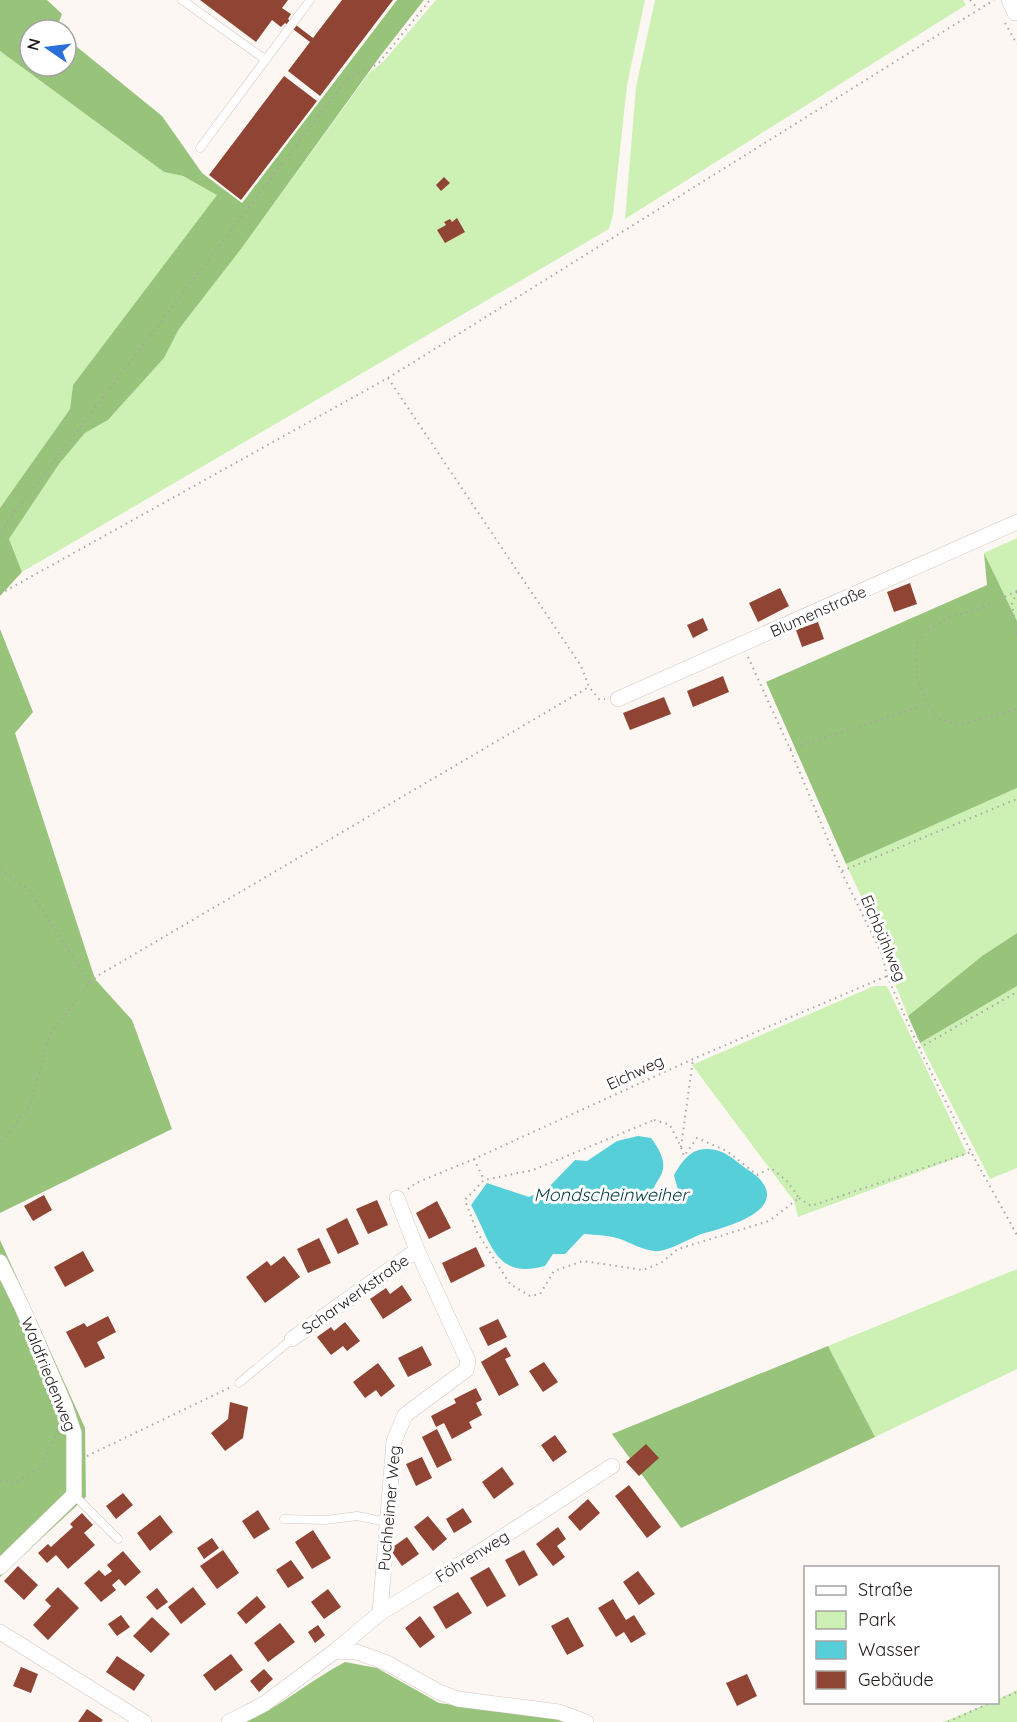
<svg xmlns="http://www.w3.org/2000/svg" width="1017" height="1722" viewBox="0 0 1017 1722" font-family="Quicksand,sans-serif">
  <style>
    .green { fill: #cdf1b5 }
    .forest { fill: #98c37b }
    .water { fill: #56cfd9 }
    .building { fill: #904434 }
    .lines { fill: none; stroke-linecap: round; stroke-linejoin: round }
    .service-casing { stroke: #d5c5bf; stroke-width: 9 }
    .minor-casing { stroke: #d5c5bf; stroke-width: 16 }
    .path { stroke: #aba6a3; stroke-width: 2; stroke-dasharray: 1.5 4.5; stroke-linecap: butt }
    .service { stroke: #fff; stroke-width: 8 }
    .minor { stroke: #fff; stroke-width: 15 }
    .labels { text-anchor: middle; stroke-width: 6; stroke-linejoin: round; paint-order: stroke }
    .street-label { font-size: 16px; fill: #211c1a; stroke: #fff }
    .water-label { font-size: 18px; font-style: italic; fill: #033d42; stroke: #fff }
  </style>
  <rect width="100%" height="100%" fill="#fdf7f4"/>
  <path class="green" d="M436,0h209l-18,85 -14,130 -4,14 -587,343 -13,-33 50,-75 26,-31 23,-13 56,-62 15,-29 62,-80 128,-176 15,-12z
    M655,0h308l3,5 -341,214 11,-132z
    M0,51l164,121 19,4 35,19 -145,190 -3,24 -70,99z
    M1017,538v83l-33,-68z
    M1017,788v145l-35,23 -74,60 -20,-49 -8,-30 -34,-73z
    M874,986h13l80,168 -169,63 -4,-16 -102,-136z
    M1017,986v182l-27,11 -70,-136z
    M1017,1269v100l-142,68 -47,-91z
    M1017,1690v32h-74l46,-19 9,-1v-3z"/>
  <path class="forest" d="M0,0h47l15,14 -6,16h-26v36h36v-28l96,78 40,57 40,30 155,-203h27l-43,55 -140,194 -62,80 -15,29 -56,62 -23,13 -26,31 -50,75 13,33 -22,24v-88l70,-99 3,-24 144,-190 -34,-19 -19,-4 -164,-121z
    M984,553l33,68v167l-171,76 -80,-182 221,-97z
    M0,629l33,83 -18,21 80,246 37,41 40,109 -172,84z
    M1017,933v53l-97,57 -12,-27 74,-60z
    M0,1240l85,188 1,69 -86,80z
    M828,1346l47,91 -194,91 -69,-94z
    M345,1662l32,6 62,35 127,17 -4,2h-316c35,-16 65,-42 99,-60z"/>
  <path class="water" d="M638,1136l13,2c6,8 14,20 12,31 -2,12 -15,18 -8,31l14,-3 9,-7 -4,-15c8,-14 17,-27 34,-26 15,0 25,10 36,18 7,5 16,10 20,18 17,28 -42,43 -59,48 -15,4 -37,20 -51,18 -11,-1 -23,-8 -34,-12 -11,-4 -24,-4 -36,-5l-19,20h-12l-8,12c-51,14 -54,-25 -74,-61l16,-22 42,14 19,-9 27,-28 12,1 30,-20z"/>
  <path class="building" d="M200,0h88l-6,8 9,6 -3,5 25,19 29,-38h51l-73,96 -32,-25 22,-29 -25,-19 -4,4 -9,-7 -16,22z
    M284,76l33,25 -76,99 -32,-25z
    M444,177l6,6 -9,8 -5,-6z
    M457,218l8,14 -20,11 -8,-13 9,-5 -2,-3 6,-3 2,3z
    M910,583l7,21 -23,8 -7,-20z
    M780,588l9,18 -31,16 -9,-19z
    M703,618l5,12 -15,8 -6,-13z
    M818,622l6,17 -22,8 -6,-17z
    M723,676l6,16 -36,15 -6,-16z
    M664,697l7,17 -41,16 -7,-17z
    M44,1195l8,15 -19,11 -9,-15z
    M377,1200l11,25 -20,9 -12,-25z
    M437,1201l14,27 -22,11 -13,-26z
    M347,1218l12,26 -21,10 -12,-25z
    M319,1238l12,25 -23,10 -11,-24z
    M476,1247l9,19 -34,17 -9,-20z
    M83,1251l11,20 -29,16 -11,-20z
    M284,1256l16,21 -35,26 -19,-26 21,-16 4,5z
    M402,1285l10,15 -29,19 -13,-20 16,-11 4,6z
    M108,1316l8,16 -19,10 8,16 -20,10 -19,-36 18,-9 3,4z
    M498,1319l9,18 -19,9 -9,-18z
    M345,1322l15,19 -13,10 -4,-5 -12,9 -14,-18 14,-10 3,4z
    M422,1346l10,19 -24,12 -10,-19z
    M506,1347l5,9 -6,3 14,26 -20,11 -18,-34z
    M544,1362l14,20 -15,10 -14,-21z
    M378,1363l17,23 -14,11 -5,-7 -11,8 -12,-16z
    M476,1388l6,12 -6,3 6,12 -13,7 3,6 -20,11 -8,-16 -8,4 -5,-11 25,-13 -2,-4z
    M230,1402l18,5 -5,31 -18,13 -14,-18 17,-14z
    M437,1429l15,31 -15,8 -15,-31z
    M555,1435l12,17 -14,10 -12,-17z
    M646,1444l13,14 -20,18 -13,-14z
    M422,1457l10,21 -16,8 -10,-22z
    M502,1467l12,17 -20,15 -12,-17z
    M629,1485l32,42 -14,11 -32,-42z
    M123,1493l10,12 -17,14 -10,-13z
    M588,1499l12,14 -20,18 -12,-14z
    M463,1508l9,14 -18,11 -8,-14z
    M258,1510l12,19 -16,10 -12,-18z
    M82,1513l11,12 -9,8 11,12 -27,24 -12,-14 -9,8 -9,-10 10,-9 3,3 22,-20 -3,-3z
    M160,1515l13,17 -23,19 -13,-18z
    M428,1516l19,23 -14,12 -19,-24z
    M558,1527l8,12 -9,7 8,11 -12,9 -17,-22z
    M313,1530l18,28 -19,11 -17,-27z
    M407,1537l12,17 -17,12 -12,-17z
    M212,1538l7,10 -15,11 -7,-11z
    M223,1550l16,23 -22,16 -17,-23z
    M524,1550l14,25 -19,11 -14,-26z
    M123,1551l18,21 -16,14 -6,-7 -7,6 4,5 -15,12 -17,-19 15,-13 6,6 7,-5 -5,-6z
    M291,1560l13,18 -16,10 -12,-18z
    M18,1566l20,19 -14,15 -20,-19z
    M489,1567l17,29 -19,11 -17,-29z
    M638,1571l17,23 -16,11 -16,-23z
    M58,1587l21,21 -31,32 -15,-15 18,-19 -6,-6z
    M193,1587l13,17 -25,20 -13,-17z
    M157,1588l11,14 -11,8 -11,-13z
    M328,1589l13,18 -17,12 -13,-17z
    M458,1592l14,21 -26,16 -13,-22z
    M257,1596l9,11 -20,17 -9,-11z
    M613,1599l13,21 8,-5 12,19 -15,9 -7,-11 -8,5 -18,-29z
    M121,1615l9,12 -13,9 -9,-12z
    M420,1616l15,21 -15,11 -15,-20z
    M152,1617l18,17 -19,19 -18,-17z
    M568,1617l16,29 -17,9 -16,-29z
    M280,1623l15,19 -27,20 -14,-19z
    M318,1625l7,10 -10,8 -7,-11z
    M231,1654l12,16 -28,21 -12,-16z
    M117,1656l28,19 -11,16 -28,-19z
    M21,1667l17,7 -7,19 -18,-7z
    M264,1669l9,10 -14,13 -9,-11z
    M747,1674l10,22 -20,10 -11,-23z
    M87,1709l16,11 -2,2h-23z"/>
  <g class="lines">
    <defs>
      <path id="service" d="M182,0l84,60
        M200,148l110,-148
        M239,1383l53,-44
        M74,1495l44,44
        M284,1519l41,1 32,-4 30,6"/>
      <path id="minor" d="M1009,0l6,13
        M618,699l399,-177
        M0,1262l22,45 43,99 9,27v62l-74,72
        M292,1339l125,-89
        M380,1613l14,-172 11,-26 61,-45 2,-9 -51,-111 -20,-52
        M0,1632l144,90
        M335,1651l45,-38 92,-56 140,-91
        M229,1722l35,-18 71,-53 22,1 30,11 52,29 19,7 101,13 27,10"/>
    </defs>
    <use href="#service" class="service-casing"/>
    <use href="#minor" class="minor-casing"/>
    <path class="path" d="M970,0l8,9
      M1005,23l12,21
      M388,378l193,288 8,21 10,12h6
      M0,538l5,-13 343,-447 30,-14 52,-64
      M1017,591l-40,19 -25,6 -29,16 -7,13 1,32 10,27 12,15 19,6 59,-16
      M1017,592l-5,12 5,32
      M0,594l388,-216 606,-378
      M748,657l42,92 51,122 41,83 5,22 32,72 52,104 46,83
      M790,749l137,-45
      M0,869l29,21 61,93 -40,51 -20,71 -30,39
      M842,871l175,-72
      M90,983l9,-8 490,-288
      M919,1048l98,-56
      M654,1120l16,5 11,22 3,9 13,-18 30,13 30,24 14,-7 16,13 12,17 -30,23 -91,28 -17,14 -18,7 -60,-9 -29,10 -14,23 -10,2 -20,-12 -33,-52 -12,-32 19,-20 49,-10z
      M681,1147l12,-88
      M474,1159l10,21
      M408,1189l8,-6 58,-24 219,-100 194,-83
      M799,1198l12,8 160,-54
      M87,1456l144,-69
      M0,1480l14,3 27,-16 17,-37
      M998,1700l19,-8
      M948,1722l44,-20"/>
    <use href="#service" class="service"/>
    <use href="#minor" class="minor"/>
  </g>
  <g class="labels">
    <g class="street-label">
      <text transform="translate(818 611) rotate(-24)" y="6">Blumenstraße</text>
      <text transform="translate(884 938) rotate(67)" y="6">Eichbühlweg</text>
      <text transform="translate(635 1072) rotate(-25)" y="6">Eichweg</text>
      <text transform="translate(355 1294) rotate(-35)" y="6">Scharwerkstraße</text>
      <text transform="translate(49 1374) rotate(68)" y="6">Waldfriedenweg</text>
      <text transform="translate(389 1508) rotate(-85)" y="6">Puchheimer Weg</text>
      <text transform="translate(472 1556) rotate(-32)" y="6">Föhrenweg</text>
    </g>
    <g class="water-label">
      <text x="611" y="1201">Mondscheinweiher</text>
    </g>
  </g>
  <rect x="804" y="1566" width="195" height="138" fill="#ffffff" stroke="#a6a4a3" stroke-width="1.5"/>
  <rect x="816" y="1586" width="30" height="9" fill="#ffffff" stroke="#a6a4a3" stroke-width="1.5"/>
  <text x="858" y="1596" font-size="18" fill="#211c1a">Straße</text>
  <rect x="816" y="1611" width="30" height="18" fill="#cdf1b5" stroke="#a6a4a3" stroke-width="1.5"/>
  <text x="858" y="1626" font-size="18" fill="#211c1a">Park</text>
  <rect x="816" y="1641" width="30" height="18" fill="#56cfd9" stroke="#a6a4a3" stroke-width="1.5"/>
  <text x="858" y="1656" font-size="18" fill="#211c1a">Wasser</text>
  <rect x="816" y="1671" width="30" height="18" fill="#904434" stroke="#a6a4a3" stroke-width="1.5"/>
  <text x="858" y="1686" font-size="18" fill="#211c1a">Gebäude</text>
  <g transform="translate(48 48) rotate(284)"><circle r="28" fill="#ffffff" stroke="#a6a4a3" stroke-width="1.5"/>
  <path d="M0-4.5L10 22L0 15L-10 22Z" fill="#2b6fdb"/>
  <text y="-9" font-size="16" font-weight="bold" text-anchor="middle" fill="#211c1a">N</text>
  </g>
</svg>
